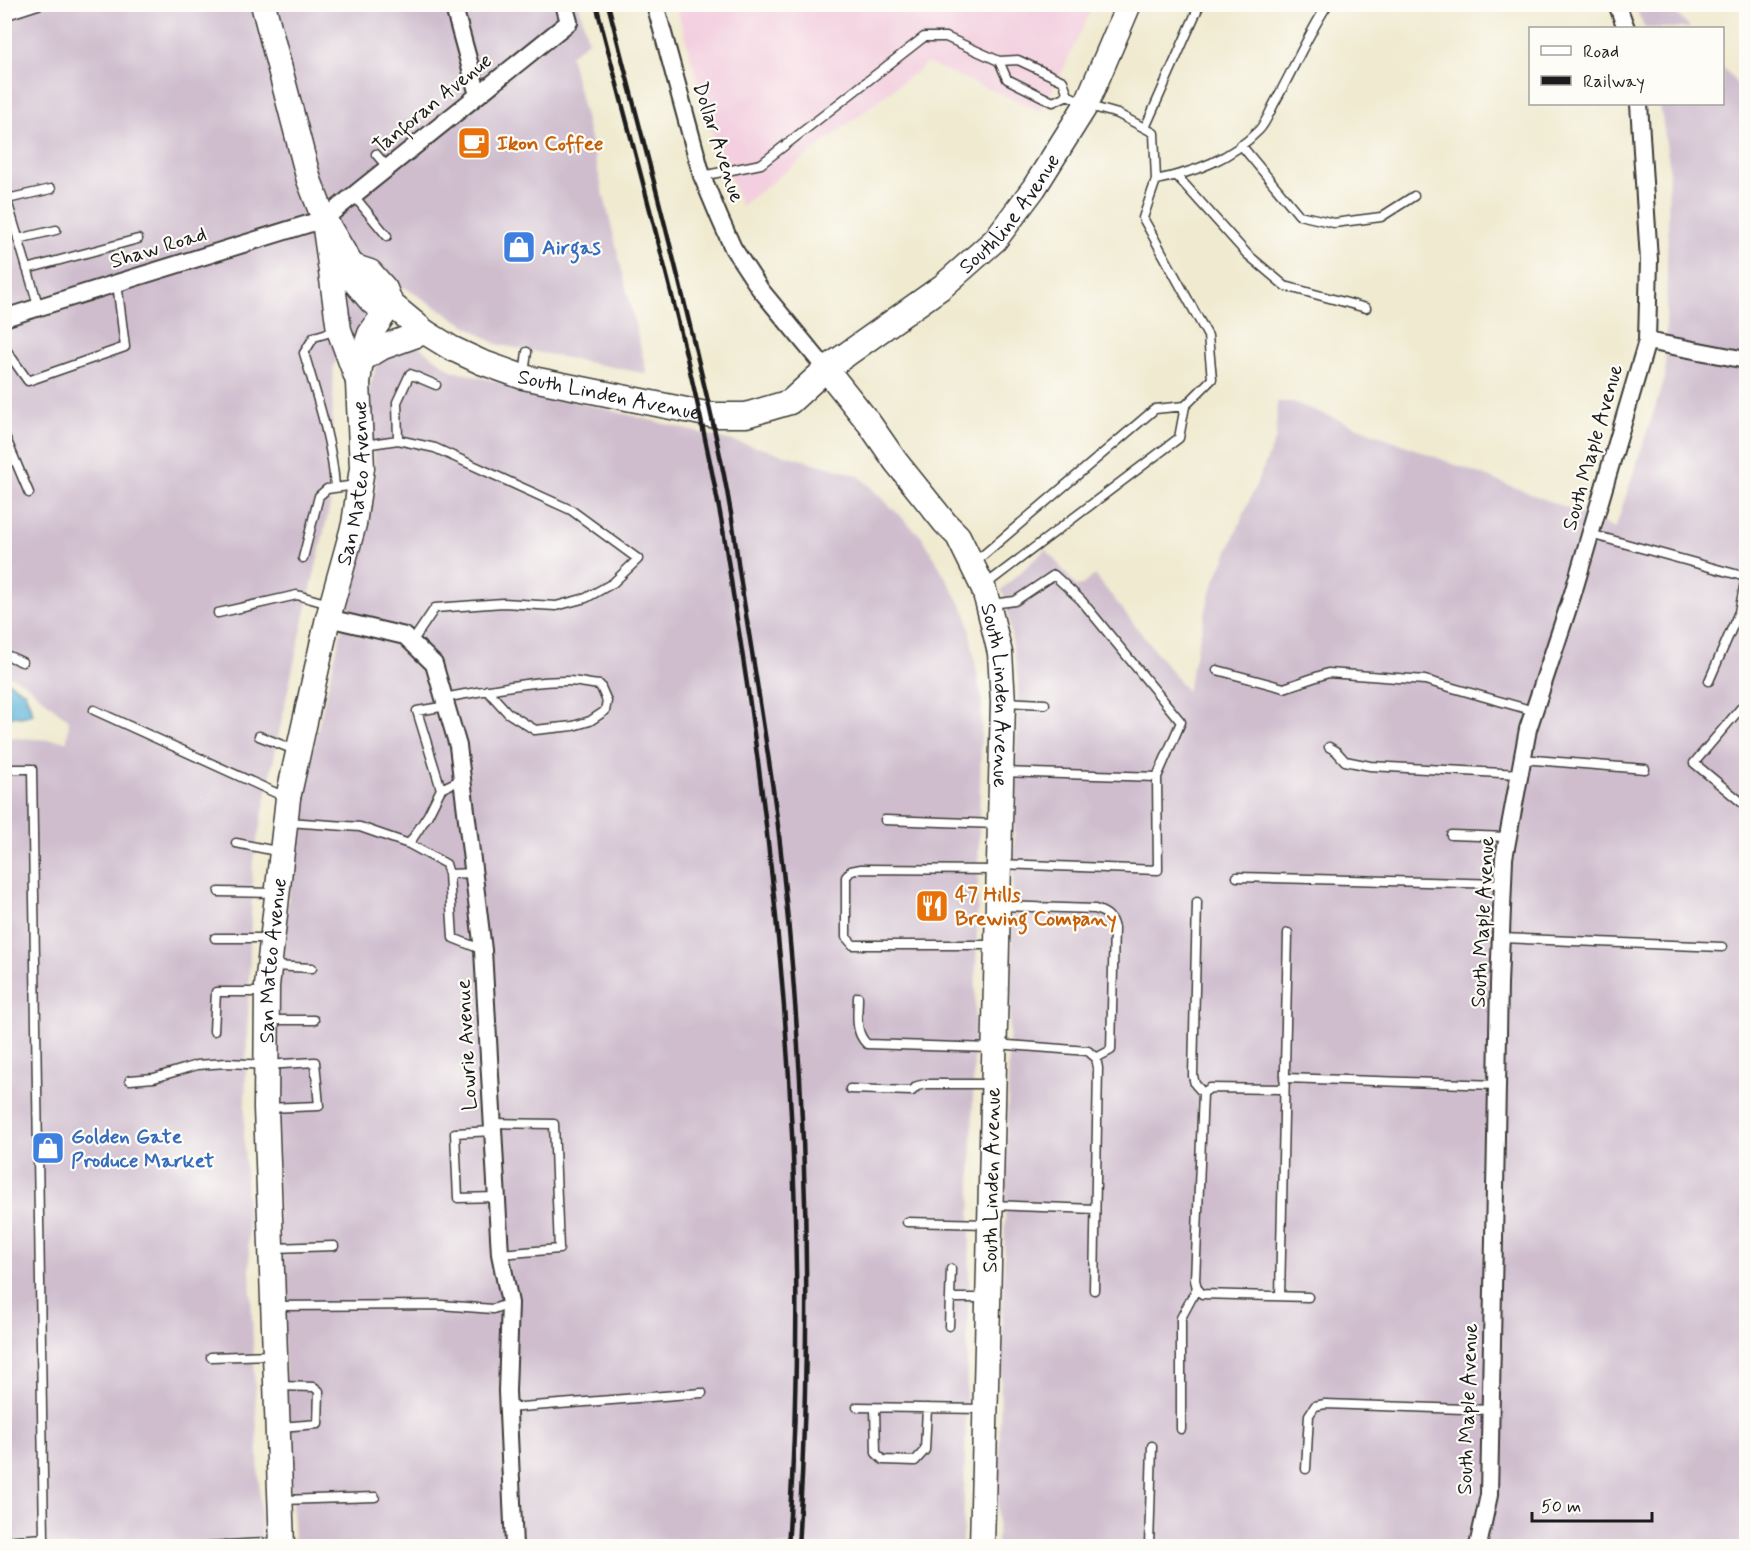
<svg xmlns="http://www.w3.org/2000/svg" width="1751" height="1551" viewBox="0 0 1751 1551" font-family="Mynerve,sans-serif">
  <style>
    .built { fill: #f3cfdf }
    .industrial { fill: #cfbdce }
    .water { fill: #5ab2d7; stroke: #3b677a; stroke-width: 1.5 }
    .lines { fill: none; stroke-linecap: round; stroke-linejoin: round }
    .lane-casing { stroke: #3c3b37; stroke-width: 11 }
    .street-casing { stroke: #3c3b37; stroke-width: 20 }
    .secondary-casing { stroke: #3c3b37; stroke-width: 27 }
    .lane { stroke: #fff; stroke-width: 8 }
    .street { stroke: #fff; stroke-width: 16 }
    .secondary { stroke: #fff; stroke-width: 24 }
    .rail { stroke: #1c1c1c; stroke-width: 4.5 }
    .labels { text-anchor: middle; stroke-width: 4.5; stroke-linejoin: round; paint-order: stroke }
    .street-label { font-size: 21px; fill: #1c1c1c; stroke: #fdfcf7 }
    .food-label { font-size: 21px; font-weight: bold; fill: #c56008; stroke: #fdfcf7; text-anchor: start }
    .shop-label { font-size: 21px; font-weight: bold; fill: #366cbe; stroke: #fdfcf7; text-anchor: start }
  </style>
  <rect width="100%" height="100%" fill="#fdfcf7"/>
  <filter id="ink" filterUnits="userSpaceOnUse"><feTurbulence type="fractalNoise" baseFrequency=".0167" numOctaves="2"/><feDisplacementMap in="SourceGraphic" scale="12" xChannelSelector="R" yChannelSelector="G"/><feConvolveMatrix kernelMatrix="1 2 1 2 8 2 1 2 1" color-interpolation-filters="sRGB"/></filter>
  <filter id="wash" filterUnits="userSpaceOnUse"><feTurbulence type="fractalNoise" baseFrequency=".008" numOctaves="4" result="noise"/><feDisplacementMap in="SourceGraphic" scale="24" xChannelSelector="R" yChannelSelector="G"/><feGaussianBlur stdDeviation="1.35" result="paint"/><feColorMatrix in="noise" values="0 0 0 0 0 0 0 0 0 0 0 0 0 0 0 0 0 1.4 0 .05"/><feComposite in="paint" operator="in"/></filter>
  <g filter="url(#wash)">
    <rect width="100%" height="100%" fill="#f0ead0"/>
    <path class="built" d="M676,5h417l-29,63 -23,43 -114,-48 -186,143 -30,-77z"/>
    <path class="industrial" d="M5,5h574l9,36 -18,14 77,319 -151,-30 -92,-57 -70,77 -4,141 -43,189 -34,167 -9,275 18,410h-257v-809l62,4 2,-21 -46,-38 -18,-8z
      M1634,5h35l21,23h-45z
      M1723,67l23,28v1451h-749l21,-867 -13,-82 -4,-7 45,-41 30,37 6,-1 13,-10 92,116 23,-98 66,-155 1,-36h16l290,112 32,15 50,-152 4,-214 -9,-59h62z
      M405,336l46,34 309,78 98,27 65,63 44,77 15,87 -19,844h-669l-16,-315 -2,-240 25,-192 75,-313 -8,-93 13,-45z"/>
    <path class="water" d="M5,680l20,12 8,22 -12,3 -16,-2z"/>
  </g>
  <g filter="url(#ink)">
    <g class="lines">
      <defs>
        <path id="lane" d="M4,16l37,-12
          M1145,128l55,-124
          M1241,145l58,70 35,8 47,-6 33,-21
          M376,154l12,14
          M702,176l59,-12 163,-127h22l53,24
          M1177,176l70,78 38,32 81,22
          M1156,180c39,-8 75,-21 103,-50 7,-7 11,-19 16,-28 18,-32 32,-66 53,-98
          M4,191l35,117
          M354,196l33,40
          M7,199l44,-10
          M18,239l38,-9
          M27,269l111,-30
          M4,347l24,34 97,-34 -8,-64
          M524,374l3,-22
          M4,434l25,59
          M398,440l37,8 136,62 67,49 -25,24 -27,15 -30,8 -53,-3 -68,5 -23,34
          M364,445l34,-5 -1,-38 13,-28 26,11
          M335,487c-3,-46 -18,-90 -31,-134l10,-16 24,-7
          M1590,534l156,43
          M303,558l16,-62 8,-7 29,-4
          M975,562l180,-153 30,-3
          M985,585l194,-147 6,-32 27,-27 -4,-43 -65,-118 13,-38 -2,-47 -36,-19 -32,-9 -18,-10 -5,-14 -45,-21 -19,1 8,18 46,23 15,-7
          M991,604l24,-3 39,-26 27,25 100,122 -24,55 1,93 -158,-6
          M218,613l79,-18 32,9
          M4,654l18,8
          M1217,670l67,18 44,-15 97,7 109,31
          M1709,681l30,-69 7,-35
          M444,698l21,-4h1c34,-6 67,-13 102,-13 10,0 21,3 32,4l7,16 -2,10 -15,10 -17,5 -38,4 -27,-17 -21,-23
          M1004,702l41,2
          M1746,702l-52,61 52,43
          M94,710l193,88
          M259,736l36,14
          M1329,747l7,4 9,10 25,5 150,8
          M1522,759l123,10
          M4,769h28l12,769 -40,3
          M1002,772l155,5
          M441,789l-24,-78 30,-5
          M885,820l112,4
          M288,822l72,5 49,17 37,20 3,10 4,64 30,12
          M1451,835l57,2
          M236,843l45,9
          M409,844l19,-29 13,-26 21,-10
          M449,874l25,-1
          M1237,877l266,7
          M219,892l57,1
          M1197,902l-4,174 2,8 8,9
          M999,906l96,3c12,4 16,7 19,19l-3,122 -15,8
          M215,938h57
          M1501,938l221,9
          M994,945h-141l-7,-8v-60l5,-6 10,-2 136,1
          M273,966l39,2
          M858,997c0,16 -4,35 9,47l124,4
          M270,1020h44
          M214,1031l2,-39h50
          M995,1044l93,7 8,7 2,10 -4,222
          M1284,1078l213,7
          M130,1080l24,-2 43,-13 30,-2 39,2 49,-3 4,44 -52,2
          M850,1089l62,2 5,-5 9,-2h65
          M1283,1089l-73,-1 -7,5 -8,187 2,8 5,6 106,3
          M492,1123l62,1 5,125 -59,5
          M493,1131l-38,2 3,65 39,-1
          M991,1205l104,4
          M907,1222l80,2
          M274,1248l60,-2
          M1280,1296l8,-363
          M950,1298h36
          M274,1306l166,-1 53,4 17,-6
          M949,1326l2,-57
          M211,1357l63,-2
          M279,1386l35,1 5,4 -1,33 -38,3
          M857,1407l125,2
          M508,1408l194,-15
          M875,1408l1,45 7,7 32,1 10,-11 2,-42
          M1181,1429v-111l16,-30
          M1306,1469l3,-54 6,-9 10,-2 166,6
          M283,1500l92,-3
          M209,1546l72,-4
          M1149,1546l3,-100"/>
        <path id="street" d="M453,4l25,91
          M655,4l47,172 18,43 13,29 27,41 66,80
          M1617,4l9,24
          M4,318l320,-99 245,-197 -5,-18
          M1647,341l99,19
          M328,618l77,18 29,28 24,82 25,204 17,304 10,49 -3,88 7,155
          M1478,1546l11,-51 10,-511 5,-126 24,-129 45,-136 74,-252 2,-81 -10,-156"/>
        <g id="secondary">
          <path d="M263,4l46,176 15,39 28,47 3,16 17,20 6,4 13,-2"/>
          <path d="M325,228l14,102 19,51"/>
          <path id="s1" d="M352,266l18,6 15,17 6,15 34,28 26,16 30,14 42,15 188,38h35l44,-13 36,-33 117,-83 52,-46 39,-52 52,-83 43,-101"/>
          <path d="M361,360l22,-13 42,-15"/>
          <path id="s2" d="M826,369l43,54 27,39 49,61 13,13 25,51 5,17 12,49 3,49 -21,844"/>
          <path id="s3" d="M282,1546l-16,-438 1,-122 21,-188 40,-180 26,-94 8,-56 -4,-85 3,-23 9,-26 21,-30"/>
        </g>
      </defs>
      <use href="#lane" class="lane-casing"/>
      <use href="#street" class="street-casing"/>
      <use href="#secondary" class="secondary-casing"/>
      <use href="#lane" class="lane"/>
      <use href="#street" class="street"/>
      <use href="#secondary" class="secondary"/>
      <path class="rail" d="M596,4c43,167 91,334 123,504 8,41 13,82 20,124 48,301 71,609 49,914
        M608,4c29,114 60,228 87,343 13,53 26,107 35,161 4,20 6,41 9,62 13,85 28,170 39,256 28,238 36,481 20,720"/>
    </g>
  </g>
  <defs>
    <symbol id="cafe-square" viewBox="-11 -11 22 22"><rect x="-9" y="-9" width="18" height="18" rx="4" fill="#e8710a" stroke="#fdfcf7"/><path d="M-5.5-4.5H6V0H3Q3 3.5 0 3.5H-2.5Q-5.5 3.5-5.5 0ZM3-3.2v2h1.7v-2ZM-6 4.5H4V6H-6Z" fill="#fff"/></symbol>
    <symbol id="shop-square" viewBox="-11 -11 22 22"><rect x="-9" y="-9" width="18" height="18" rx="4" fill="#3f7fe0" stroke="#fdfcf7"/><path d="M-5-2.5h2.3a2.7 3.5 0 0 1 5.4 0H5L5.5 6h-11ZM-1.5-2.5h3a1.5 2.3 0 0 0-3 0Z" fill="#fff"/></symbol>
    <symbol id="restaurant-square" viewBox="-11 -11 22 22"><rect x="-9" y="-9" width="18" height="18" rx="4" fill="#e8710a" stroke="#fdfcf7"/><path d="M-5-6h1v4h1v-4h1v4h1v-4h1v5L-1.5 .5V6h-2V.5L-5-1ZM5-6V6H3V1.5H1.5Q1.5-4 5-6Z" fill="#fff"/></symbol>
  </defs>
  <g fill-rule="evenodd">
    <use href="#cafe-square" x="455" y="124" width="38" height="38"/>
    <use href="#shop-square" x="500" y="228" width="38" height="38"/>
    <use href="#restaurant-square" x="913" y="887" width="38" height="38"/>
    <use href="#shop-square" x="29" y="1129" width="38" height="38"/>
  </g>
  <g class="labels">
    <g class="street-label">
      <text transform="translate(432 103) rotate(-39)" y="7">Tanforan Avenue</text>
      <text transform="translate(719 142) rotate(72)" y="7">Dollar Avenue</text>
      <text dy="7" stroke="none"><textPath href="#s1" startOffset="774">Southline Avenue</textPath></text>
      <text transform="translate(158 247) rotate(-17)" y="7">Shaw Road</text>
      <text dy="7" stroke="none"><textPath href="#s1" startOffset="298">South Linden Avenue</textPath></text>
      <text transform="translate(1592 447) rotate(-74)" y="7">South Maple Avenue</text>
      <text dy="7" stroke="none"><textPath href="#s3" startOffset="1072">San Mateo Avenue</textPath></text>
      <text dy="7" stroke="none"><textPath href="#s2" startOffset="380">South Linden Avenue</textPath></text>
      <text transform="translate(1482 922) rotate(-87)" y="7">South Maple Avenue</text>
      <text dy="7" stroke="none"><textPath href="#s3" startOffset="586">San Mateo Avenue</textPath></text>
      <text transform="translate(466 1045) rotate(-93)" y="7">Lowrie Avenue</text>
      <text transform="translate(991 1180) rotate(-89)" y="7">South Linden Avenue</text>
      <text transform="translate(1467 1409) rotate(-88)" y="7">South Maple Avenue</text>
    </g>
    <g class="food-label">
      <text x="497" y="150">Ikon Coffee</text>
      <text x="955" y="901">47 Hills<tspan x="955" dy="24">Brewing Company</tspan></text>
    </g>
    <g class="shop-label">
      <text x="542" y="254">Airgas</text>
      <text x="71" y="1143">Golden Gate<tspan x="71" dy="24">Produce Market</tspan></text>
    </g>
  </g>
  <rect width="1751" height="1551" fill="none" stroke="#fdfcf7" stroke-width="24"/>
  <rect x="1529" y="27" width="195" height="78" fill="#fdfcf7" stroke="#a3a29f" stroke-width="1.5"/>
  <rect x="1541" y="46" width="30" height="9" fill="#ffffff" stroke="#a3a29f" stroke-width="1.5"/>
  <text x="1583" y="57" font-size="18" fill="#1c1c1c">Road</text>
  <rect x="1541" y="76" width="30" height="9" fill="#1c1c1c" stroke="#a3a29f" stroke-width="1.5"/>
  <text x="1583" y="87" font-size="18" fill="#1c1c1c">Railway</text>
  <path d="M1532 1512v9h120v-9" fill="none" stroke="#1c1c1c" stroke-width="3"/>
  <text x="1541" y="1512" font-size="18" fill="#1c1c1c" stroke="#fdfcf7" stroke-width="4.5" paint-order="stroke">50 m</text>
</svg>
